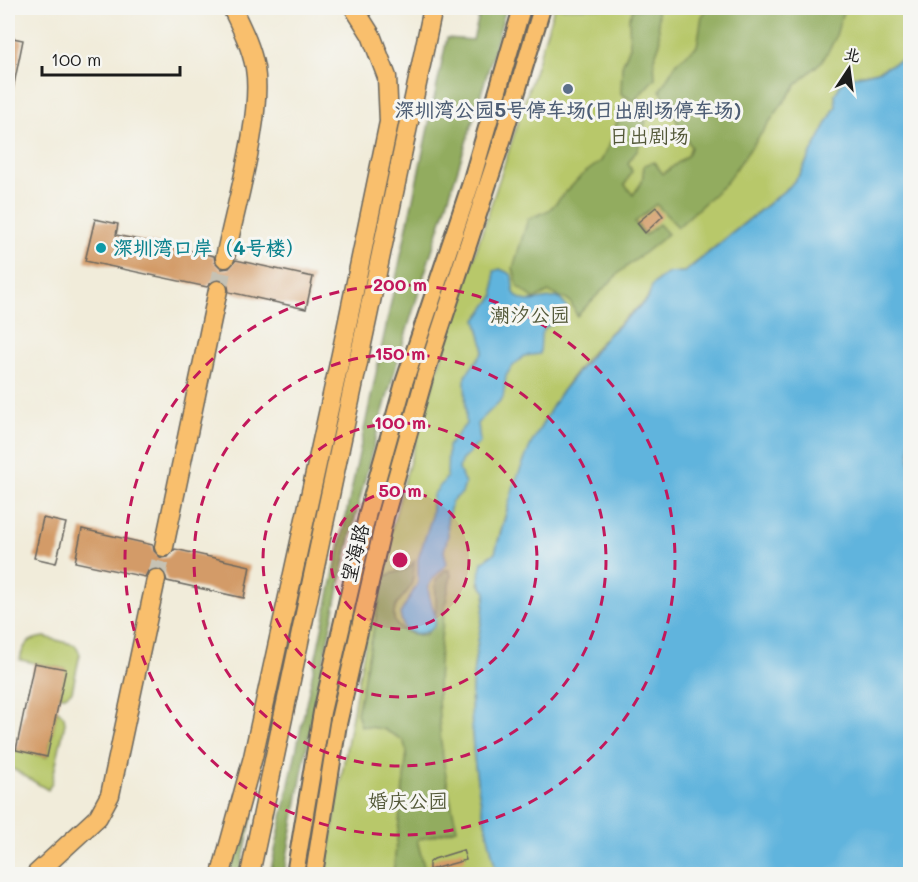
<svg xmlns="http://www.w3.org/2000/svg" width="918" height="882" viewBox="0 0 918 882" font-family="Mali,'LXGW WenKai TC',sans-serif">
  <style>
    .green { fill: #b8c86b; stroke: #6a7244; stroke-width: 1.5 }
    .forest { fill: #92ac5f; stroke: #57643e; stroke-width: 1.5 }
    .water { fill: #61b4dd; stroke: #3e687c; stroke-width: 1.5 }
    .building { fill: #d39b67 }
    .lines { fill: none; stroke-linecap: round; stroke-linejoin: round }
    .highway-tunnel { stroke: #c6c2b4; stroke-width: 18; stroke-dasharray: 18 9; stroke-linecap: butt }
    .major-casing { stroke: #67655e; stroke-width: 20 }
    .highway-casing { stroke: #67655e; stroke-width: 21 }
    .major { stroke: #f9bf6d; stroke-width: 16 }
    .highway { stroke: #f9bf6d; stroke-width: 18 }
    .ring { fill: none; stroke: #c2185b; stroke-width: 3; stroke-dasharray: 10 8 }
    .service-dot { fill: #5c6f8a; stroke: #f6f6f2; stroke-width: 2 }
    .culture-dot { fill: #0f9aa8; stroke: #f6f6f2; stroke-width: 2 }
    .labels { text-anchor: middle; stroke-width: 6; stroke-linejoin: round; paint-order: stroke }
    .service-label { font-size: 20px; font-weight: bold; fill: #4e5e75; stroke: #f6f6f2 }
    .park-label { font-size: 20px; fill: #535838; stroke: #f6f6f2 }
    .culture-label { font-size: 20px; font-weight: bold; fill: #0d838f; stroke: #f6f6f2; text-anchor: start }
    .street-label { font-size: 20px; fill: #1c1c1c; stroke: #f6f6f2 }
    .centre { fill: #c2185b; stroke: #f6f6f2; stroke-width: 3 }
    .ring-label { font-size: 18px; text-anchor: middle; font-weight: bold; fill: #c2185b; stroke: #f6f6f2; stroke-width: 6; stroke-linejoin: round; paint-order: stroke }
  </style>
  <rect width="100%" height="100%" fill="#f6f6f2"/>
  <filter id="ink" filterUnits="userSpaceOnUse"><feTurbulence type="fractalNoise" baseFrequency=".0167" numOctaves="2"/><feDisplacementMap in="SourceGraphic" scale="12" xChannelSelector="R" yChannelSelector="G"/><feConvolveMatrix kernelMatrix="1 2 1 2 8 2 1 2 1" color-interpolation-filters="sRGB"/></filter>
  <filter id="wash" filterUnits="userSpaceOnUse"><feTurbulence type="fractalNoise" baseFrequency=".008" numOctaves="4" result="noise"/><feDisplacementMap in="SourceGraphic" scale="24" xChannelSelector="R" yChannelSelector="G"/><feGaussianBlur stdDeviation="1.35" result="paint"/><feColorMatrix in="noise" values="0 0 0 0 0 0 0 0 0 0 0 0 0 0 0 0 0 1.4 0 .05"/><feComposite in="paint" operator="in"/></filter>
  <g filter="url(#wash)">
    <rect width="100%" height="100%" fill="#f1ecda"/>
    <path class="green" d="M554,8h356v48l-32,15 -19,4 -24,19 1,12 -36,68 -10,12 -106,86c-13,1 -28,3 -33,18 -2,5 -2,8 -7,12 -80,63 -126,154 -149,251l-6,3 -10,28 7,8c-4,32 -12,63 -14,96 -4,66 10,123 25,186h-172c20,-117 38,-236 68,-351 46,-174 109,-343 161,-515z
      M45,637l30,8 5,9 -8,37 -7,5h-5l5,-27 -45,-9c3,-16 9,-22 25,-23z
      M57,709l7,7 1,7 -13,59 -4,8 -40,-24v-18l39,9z"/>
    <path class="forest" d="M481,8h25c-42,154 -98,304 -138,459 -35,134 -60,271 -84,407h-14l177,-836 26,2z
      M657,8l3,35 -6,16 1,19 -21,23 -13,-7 1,-28 8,-20 -1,-27 4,-10z
      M708,8h136l-9,31 -12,21 -27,25 -71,99 -47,43 -22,-23 -21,18 10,13 14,-11 9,10 -48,38 -43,44 -7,-15 -21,-9 -14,7 -17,-12 -5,-19 15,-49 21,-9 33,-35 19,-14 11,-22 6,-21 28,2 -8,29 -10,14 4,8 -7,14 8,10 9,-13 2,-17 10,-3 9,12 25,-19 3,-8 -31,-57 17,-28 20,-16 5,-30z
      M414,561c0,8 0,17 -3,24 -3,9 -14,15 -16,24 -6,20 14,26 30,26 16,-16 9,-35 11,-55l9,-10h4l2,5c-19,94 -17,160 6,254l-40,11 9,34h-33l14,-122 -4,-12 -20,-11 -22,-3 -4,-13 27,-137 25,-8z
      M255,781l4,1 -19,92h-12z"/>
    <path class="water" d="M910,56v818h-413c-15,-62 -29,-120 -25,-186 2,-33 10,-64 14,-96 -9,-10 -7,-17 -4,-30l13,-9 19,-68 17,-41 28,-49 48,-59 41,-37 4,-13 8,-8 9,-5 16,-1 105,-86 10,-12 36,-68 -1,-12 9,-15 34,-8z
      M500,269l11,5c3,6 0,14 4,20 11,15 30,1 44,4l8,9c1,17 -13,13 -23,22l-3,7 -1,18 -16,2 -13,12 -5,8 -3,22 -25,25 2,19 -19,19 -2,8 6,15 -3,9 -10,8 -5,20 1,14 -4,16 3,13c-6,7 -15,13 -18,21 -5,15 19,39 -3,47 -9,3 -15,1 -22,-4l-4,-14 18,-31v-24l13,-40 2,-24 14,-18 1,-31 18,-22 -1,-48 18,-24v-7l-7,-25 18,-24v-25z"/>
    <g id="blocks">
      <path class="building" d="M8,37l15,3 -12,59h-3z
        M656,207l7,9 -18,17 -8,-10z
        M95,219l23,5 -2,11 98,21 1,6 7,7 7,-1 7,-8 77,17 -7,32 -77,-17 -1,-6 -7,-7 -7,1 -7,7 -122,-26z
        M43,518l23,5 -10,40 -22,-5z
        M82,529l71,16 1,6 7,7 7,-1 7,-8 75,17 -6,32 -77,-17 -3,-10 -6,-3 -10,3 -3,6 -70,-15z
        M34,663l32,6 -19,88 -31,-7z
        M463,850l3,10 -37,10v-7l5,-4z"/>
    </g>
  </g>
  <g filter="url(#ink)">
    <use href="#blocks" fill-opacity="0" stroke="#67655e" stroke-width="1.5"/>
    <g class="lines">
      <path class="highway-tunnel" d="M218,290l7,-32
        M156,579l8,-32"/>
      <defs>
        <path id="major" d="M295,874l27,-162 46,-200 36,-129 66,-197 52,-178
          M314,874l24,-150 47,-207 39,-138 78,-238 40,-133"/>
        <path id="highway" d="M225,258c10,-50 38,-143 30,-190 -4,-22 -14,-41 -23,-60
          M164,547l54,-257
          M36,874l62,-57 12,-22 46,-216
          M221,874l32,-117 88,-403 48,-232 -2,-45 -16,-42 -17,-27
          M250,874l183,-866"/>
      </defs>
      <use href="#major" class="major-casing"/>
      <use href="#highway" class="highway-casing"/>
      <use href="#major" class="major"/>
      <use href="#highway" class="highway"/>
    </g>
  </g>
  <circle cx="400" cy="560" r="69" fill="#c2185b" fill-opacity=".12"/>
  <g class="ring">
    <circle cx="400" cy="560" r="69"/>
    <circle cx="400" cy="560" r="137"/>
    <circle cx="400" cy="560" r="206"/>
    <circle cx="400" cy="560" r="275"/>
  </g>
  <circle class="service-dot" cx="568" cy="89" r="6"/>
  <circle class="culture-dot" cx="101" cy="248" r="6"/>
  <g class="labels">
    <g class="service-label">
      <text x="568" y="117">深圳湾公园5号停车场(日出剧场停车场)</text>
    </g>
    <g class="park-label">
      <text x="649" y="143">日出剧场</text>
      <text x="530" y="322">潮汐公园</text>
      <text x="408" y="808">婚庆公园</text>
    </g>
    <g class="culture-label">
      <text x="113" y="255">深圳湾口岸（4号楼）</text>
    </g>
    <g class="street-label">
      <text transform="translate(355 553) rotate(-76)" y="7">望海路</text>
    </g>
  </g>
  <circle cx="400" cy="560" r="9" class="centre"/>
  <g class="ring-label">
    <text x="400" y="291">200 m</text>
    <text x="400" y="360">150 m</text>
    <text x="400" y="429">100 m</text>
    <text x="400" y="497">50 m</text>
  </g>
  <rect width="918" height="882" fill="none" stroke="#f6f6f2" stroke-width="30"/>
  <g transform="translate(849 69) rotate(13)" stroke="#f6f6f2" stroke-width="4.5" paint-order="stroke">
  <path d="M0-4.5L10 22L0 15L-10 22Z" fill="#1c1c1c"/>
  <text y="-9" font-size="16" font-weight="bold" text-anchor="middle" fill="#1c1c1c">北</text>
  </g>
  <path d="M42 66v9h138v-9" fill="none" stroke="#1c1c1c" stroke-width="3"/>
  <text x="51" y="66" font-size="18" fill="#1c1c1c" stroke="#f6f6f2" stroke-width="4.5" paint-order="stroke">100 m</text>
</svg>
